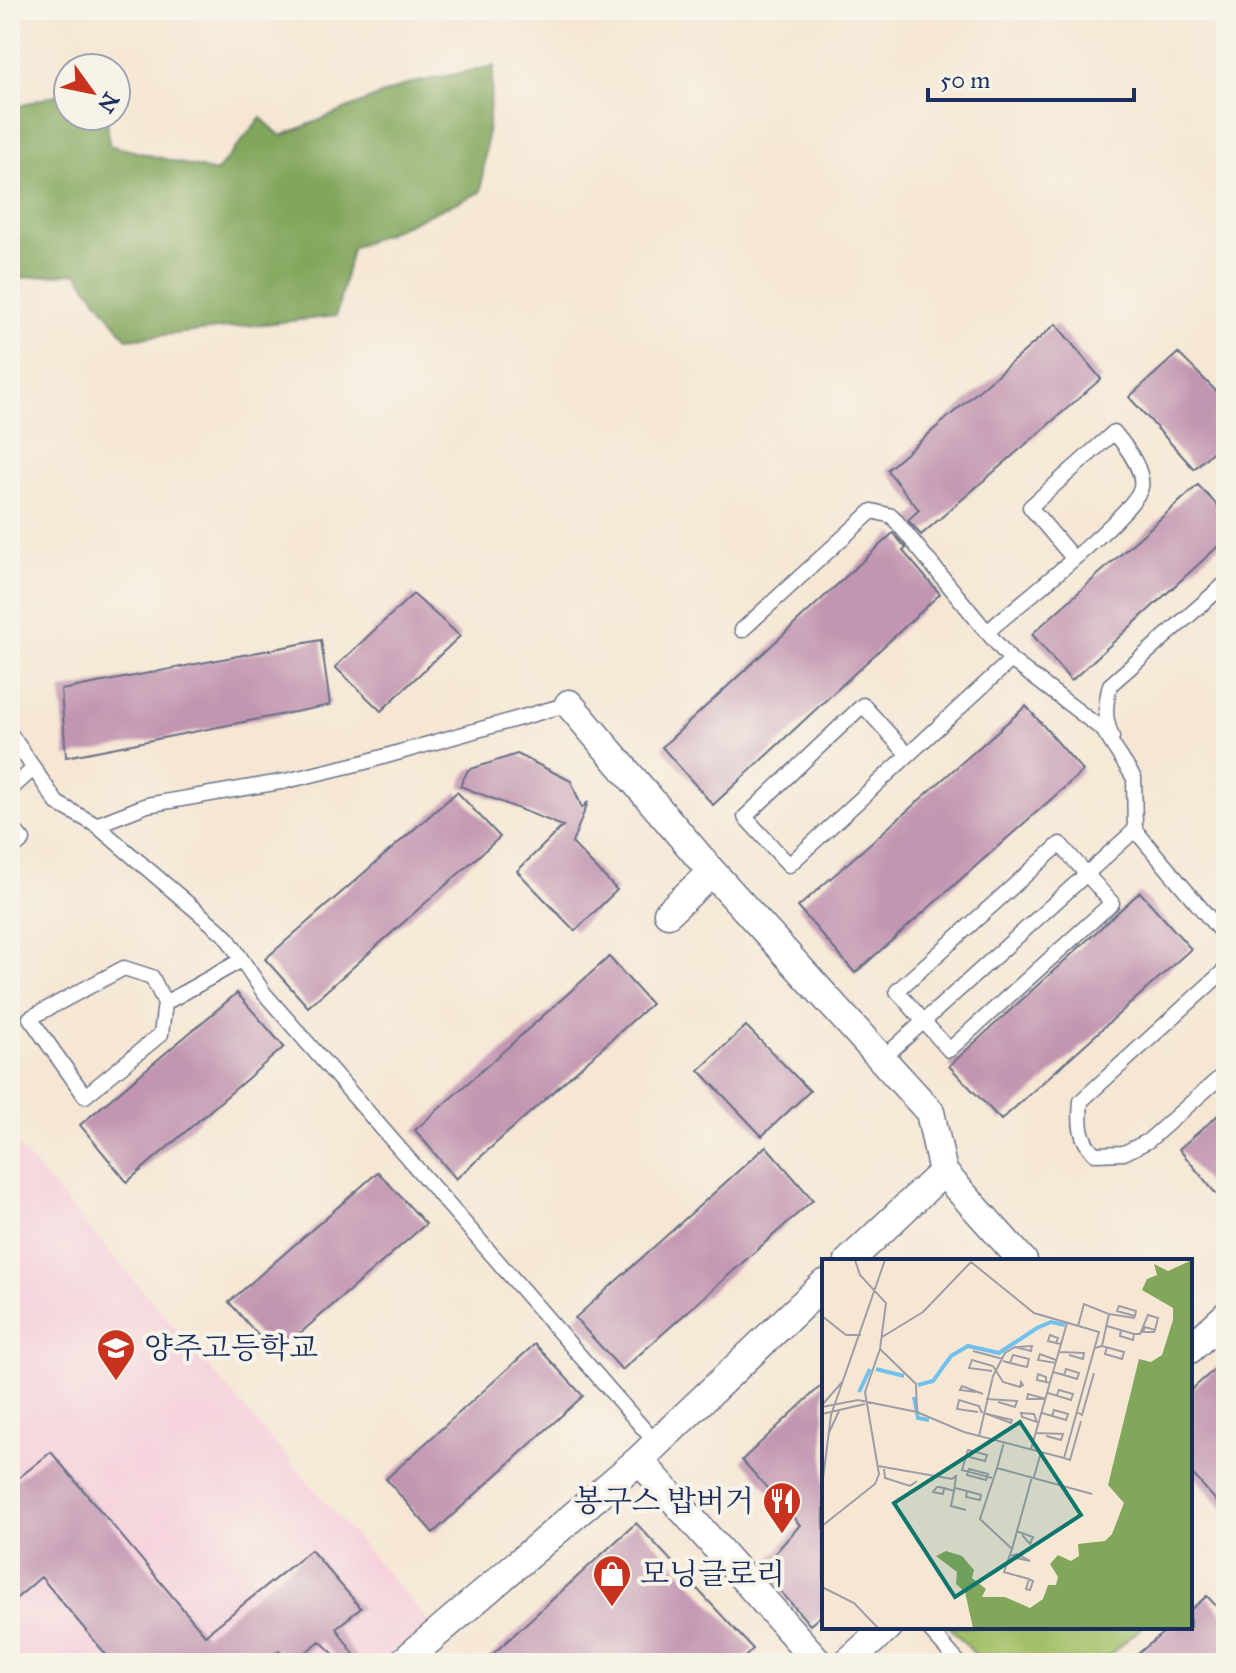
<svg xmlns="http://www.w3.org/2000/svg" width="1236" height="1673" viewBox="0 0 1236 1673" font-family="'IM FELL Great Primer','Noto Serif KR',serif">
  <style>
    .built { fill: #f5cfdb }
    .green { fill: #a3c067; stroke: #5f7862; stroke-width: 2 }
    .forest { fill: #82a65c; stroke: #4e6a5d; stroke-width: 2 }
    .building { fill: #c296b1 }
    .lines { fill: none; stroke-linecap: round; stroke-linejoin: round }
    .lane-casing { stroke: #686f87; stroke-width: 17 }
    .street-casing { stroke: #686f87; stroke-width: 31 }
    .lane { stroke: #fff; stroke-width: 14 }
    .street { stroke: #fff; stroke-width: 28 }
    .labels { text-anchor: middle; stroke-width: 8; stroke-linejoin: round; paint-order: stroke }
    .poi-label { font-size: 30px; fill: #1b2f5e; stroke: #f7f3e8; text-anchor: start }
    .inset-river { fill: none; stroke: #71c1ec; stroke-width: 4 }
    .inset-road { fill: none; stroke: #9e9da5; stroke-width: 2 }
    .view { fill: #0f766e; fill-opacity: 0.15; stroke: #0f766e; stroke-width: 4 }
    .inset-edge { fill: none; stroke: #1b2f5e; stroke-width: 4 }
  </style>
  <rect width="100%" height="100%" fill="#f7f3e8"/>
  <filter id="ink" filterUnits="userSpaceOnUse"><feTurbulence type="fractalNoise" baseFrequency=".0125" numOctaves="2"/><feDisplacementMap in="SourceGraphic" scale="16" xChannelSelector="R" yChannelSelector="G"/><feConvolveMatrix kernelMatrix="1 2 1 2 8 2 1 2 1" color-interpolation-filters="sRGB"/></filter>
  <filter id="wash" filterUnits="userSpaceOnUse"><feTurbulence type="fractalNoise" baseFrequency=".006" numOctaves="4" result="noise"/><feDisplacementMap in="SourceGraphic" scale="32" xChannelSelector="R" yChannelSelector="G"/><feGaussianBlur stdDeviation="1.8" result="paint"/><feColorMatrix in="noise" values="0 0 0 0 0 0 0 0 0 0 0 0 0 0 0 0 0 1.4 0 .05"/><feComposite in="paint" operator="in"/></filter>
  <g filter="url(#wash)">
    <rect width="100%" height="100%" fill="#f6e7d4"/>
    <path class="built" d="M10,1137l424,491 -44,35h-380z"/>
    <path class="green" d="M950,1627h192l-42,36h-117z"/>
    <path class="forest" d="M494,66l-13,126 -129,56 -16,68 -209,23 -50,-66 -67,6v-170l58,-18v25h39l2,29 107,27 45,-54 20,18 127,-52z"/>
    <g id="blocks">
      <path class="building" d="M1056,324l45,55 -180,156 -13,-15 11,-10 -32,-40z
        M1178,353l48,48v38l-32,30 -65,-72z
        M1198,485l28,30v24l-155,142 -39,-47z
        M893,533l13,15 -3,3 37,43 -227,211 -51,-58z
        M413,594l47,42 -79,75 -46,-44z
        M321,640l9,65 -264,52 -5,-67z
        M1026,706l57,65 -228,202 -57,-66z
        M517,754l54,27 11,27 6,-6 -16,41 45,47 -42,41 -58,-60 46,-45 -103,-40 8,-16z
        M457,792l43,45 -192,170 -43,-48z
        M1140,892l51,57 -190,171 -52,-54z
        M609,957l42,47 -195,175 -41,-49z
        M237,993l47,54 -157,135 -47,-57z
        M746,1026l64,65 -48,45 -63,-66z
        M1226,1108v98l-47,-57z
        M766,1146l47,54 -191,170 -47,-52z
        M378,1172l48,52 -151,131 -46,-53z
        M535,1344l48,52 -150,137 -47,-54z
        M1226,1359v153l-36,-41v-80z
        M824,1383v230l-14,12 -49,-56 39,-44 -58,-65z
        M51,1452l154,183 106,-85 50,58 -25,20 24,35h-17l-23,-22 -28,22 -13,-13 -17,13h-149l-72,-86 -31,27v-119z
        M636,1523l117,126 -14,14h-256z
        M1207,1596l19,21v46h-99l43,-36h20v-17z"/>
    </g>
  </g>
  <g filter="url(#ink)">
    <use href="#blocks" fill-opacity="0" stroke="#686f87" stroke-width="2"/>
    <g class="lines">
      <defs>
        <path id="lane" d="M1073,558l-43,-51 84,-75c11,13 30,38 27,55 -5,26 -128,122 -154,145l24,28 92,70 31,48 1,52
          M742,630l130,-119 20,5 95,116
          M569,704l-204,58 -79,19 -139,24 -51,20 130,111 38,57 392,450
          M10,733l47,70 39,22
          M1112,737c-8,-19 -7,-32 -2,-52l116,-102
          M908,755l-45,-50 -118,112 44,48 222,-205
          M10,790l24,-22
          M10,825l13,15 -13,12
          M1060,844l52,59 -163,147 -52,-59z
          M1226,969l-145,132c-2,21 -2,38 14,53l29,-1 24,-12 78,-69
          M165,1003l-13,-26 -28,-9 -94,50 55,78 76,-62 4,-31 75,-42
          M882,1059l253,-229 91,108
          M927,1627l32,36"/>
        <path id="street" d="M569,704l143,168 218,240 13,60
          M668,913l44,-41
          M849,1261l94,-89 80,89
          M1190,1349l36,-33
          M639,1460l180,203
          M402,1663l237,-203 185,-176
          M847,1663l40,-36"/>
      </defs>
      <use href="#lane" class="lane-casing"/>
      <use href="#street" class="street-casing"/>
      <use href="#lane" class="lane"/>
      <use href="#street" class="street"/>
    </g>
  </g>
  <defs>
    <symbol id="school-pin" viewBox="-11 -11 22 30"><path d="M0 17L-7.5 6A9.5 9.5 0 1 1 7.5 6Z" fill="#c8321e" stroke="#f7f3e8"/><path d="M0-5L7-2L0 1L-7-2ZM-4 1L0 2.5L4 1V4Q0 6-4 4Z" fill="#fff"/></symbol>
    <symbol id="restaurant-pin" viewBox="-11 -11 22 30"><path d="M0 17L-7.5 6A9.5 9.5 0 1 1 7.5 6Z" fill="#c8321e" stroke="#f7f3e8"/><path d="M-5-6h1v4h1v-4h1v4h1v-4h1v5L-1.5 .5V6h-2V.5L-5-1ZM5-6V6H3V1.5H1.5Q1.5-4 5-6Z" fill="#fff"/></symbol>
    <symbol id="shop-pin" viewBox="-11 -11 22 30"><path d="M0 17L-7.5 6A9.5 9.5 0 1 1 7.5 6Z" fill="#c8321e" stroke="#f7f3e8"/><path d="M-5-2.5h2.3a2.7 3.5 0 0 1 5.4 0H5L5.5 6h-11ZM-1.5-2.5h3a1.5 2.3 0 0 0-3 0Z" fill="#fff"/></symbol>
  </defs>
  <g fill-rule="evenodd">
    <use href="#school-pin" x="94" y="1326" width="44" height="60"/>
    <use href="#restaurant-pin" x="760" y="1479" width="44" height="60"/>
    <use href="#shop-pin" x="590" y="1552" width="44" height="60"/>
  </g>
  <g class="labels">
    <g class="poi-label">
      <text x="144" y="1358">양주고등학교</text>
      <text x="754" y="1511" text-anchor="end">봉구스 밥버거</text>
      <text x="640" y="1584">모닝글로리</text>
    </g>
  </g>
  <g transform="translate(822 1259)">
    <rect width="370" height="370" fill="#f6e7d4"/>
    <path d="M370,1v368h-219l-8,-36 -9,-8 1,-12 -21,-16 10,-5 16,5 12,14 -2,8 14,11 -4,8h23l25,11 13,-9 5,-14h8l2,-8 -8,-13 8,-9 13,6 8,-5 -1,-12 27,-3 7,-7 12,-31 -16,-18 31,-126 12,3 11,-7 11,-35v-12l-31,-18 5,-11 10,-4 -3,-11 14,7z" fill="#82a65c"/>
    <path class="inset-river" d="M54,110l28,7M96,126l15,-4 18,-25 17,-10 31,7 38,-25 14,-6 14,3M37,133l11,-23M92,138l4,21 11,2"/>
    <path class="inset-road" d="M287,55l25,4 1,-2 1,-5 -17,-5 -2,5 18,5M0,57l24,19h15M256,67l6,-22 25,10 -7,32M285,67l27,8 -1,6 -13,-4 1,-6M312,75h6l8,-19 10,3 -3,12 -1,2h-11l2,-5 10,3M60,78l41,-25 48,-50M234,84l2,-5 -8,-3 -2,6 8,2 5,1M273,89l7,-2 22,6 -2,7 -17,-5 2,-7M58,90l36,35 1,28M151,92l30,8M237,93l25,1 -1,6 -14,-4M181,102l7,2 17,4 2,-8 -16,-4 -3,8M234,104l-18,-3 2,-6 16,6M170,112l-23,-3 3,-8 21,6 10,16 17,5 1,-5 2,3 -3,2M231,113l11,3 13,4 2,-6 -13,-4 -2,6M224,123v-5l-8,-3 -1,6 9,2 4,1M154,133l-16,-2 2,-4 21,8M226,134l23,7 2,-6 -14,-4 -2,5M206,135l18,5h-19zM164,140l31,2 -2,6 -17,-5M0,146l21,-24M0,148l36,-7 59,12 47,20 100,26 35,-126 -65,-19 -63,-51M156,153l-21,-3 2,-9 20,6 3,7M255,153l5,3 12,-42M161,154l4,1 25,6 -1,3 -24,-9M220,154l24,7 2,-6 -14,-4 -2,6M0,155l43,-10M215,163l-3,-8 -13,-1 1,4 15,5h2M214,174l27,1 -2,6 -15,-4M6,176l11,-24M157,177l14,-60 12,-23 10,-6 16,4 1,-5 -15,1M182,183l-7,26 95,26M209,190l36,-126M144,197l19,5 2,-6 -19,-5 -2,6 -4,14 30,8M242,199l6,2 11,-39M56,207l74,13 5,-4M175,209l-17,51 32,30 20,-72M62,210l1,9 25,8 7,-5 -7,5M147,210l19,5 -2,6 -19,-5zM212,218l7,-25M0,228l9,-72 54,-155M122,229l-1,6 -10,-2 4,-5h2l5,1 10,3 2,-14M133,229l12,3 14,4 -1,5 -14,-3 1,-6M132,232l-3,15 15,4M0,267l53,-42 4,-10 -14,-82 15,-43 6,-46 -26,-28 -5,-15M194,272l17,6 -3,7 -8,-9M190,290l-8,23 25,7 4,2 -3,9 -4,-1 3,-10M189,297l6,-2 13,7 -14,-3M0,328l32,16 24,25"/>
    <path class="view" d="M198,163l61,93 -126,82 -61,-94z"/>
    <rect width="370" height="370" class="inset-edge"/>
  </g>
  <rect width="1236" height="1673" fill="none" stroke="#f7f3e8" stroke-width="40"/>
  <g transform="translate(92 92) rotate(123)"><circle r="38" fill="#f7f3e8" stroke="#9fa5b1" stroke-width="2"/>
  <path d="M0-6L14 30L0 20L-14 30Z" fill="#c8321e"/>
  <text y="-12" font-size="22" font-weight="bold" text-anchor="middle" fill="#1b2f5e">N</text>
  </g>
  <path d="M928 88v12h206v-12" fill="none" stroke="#1b2f5e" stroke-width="4"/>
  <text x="940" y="88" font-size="24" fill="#1b2f5e" stroke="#f7f3e8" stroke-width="6" paint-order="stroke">50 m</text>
</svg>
